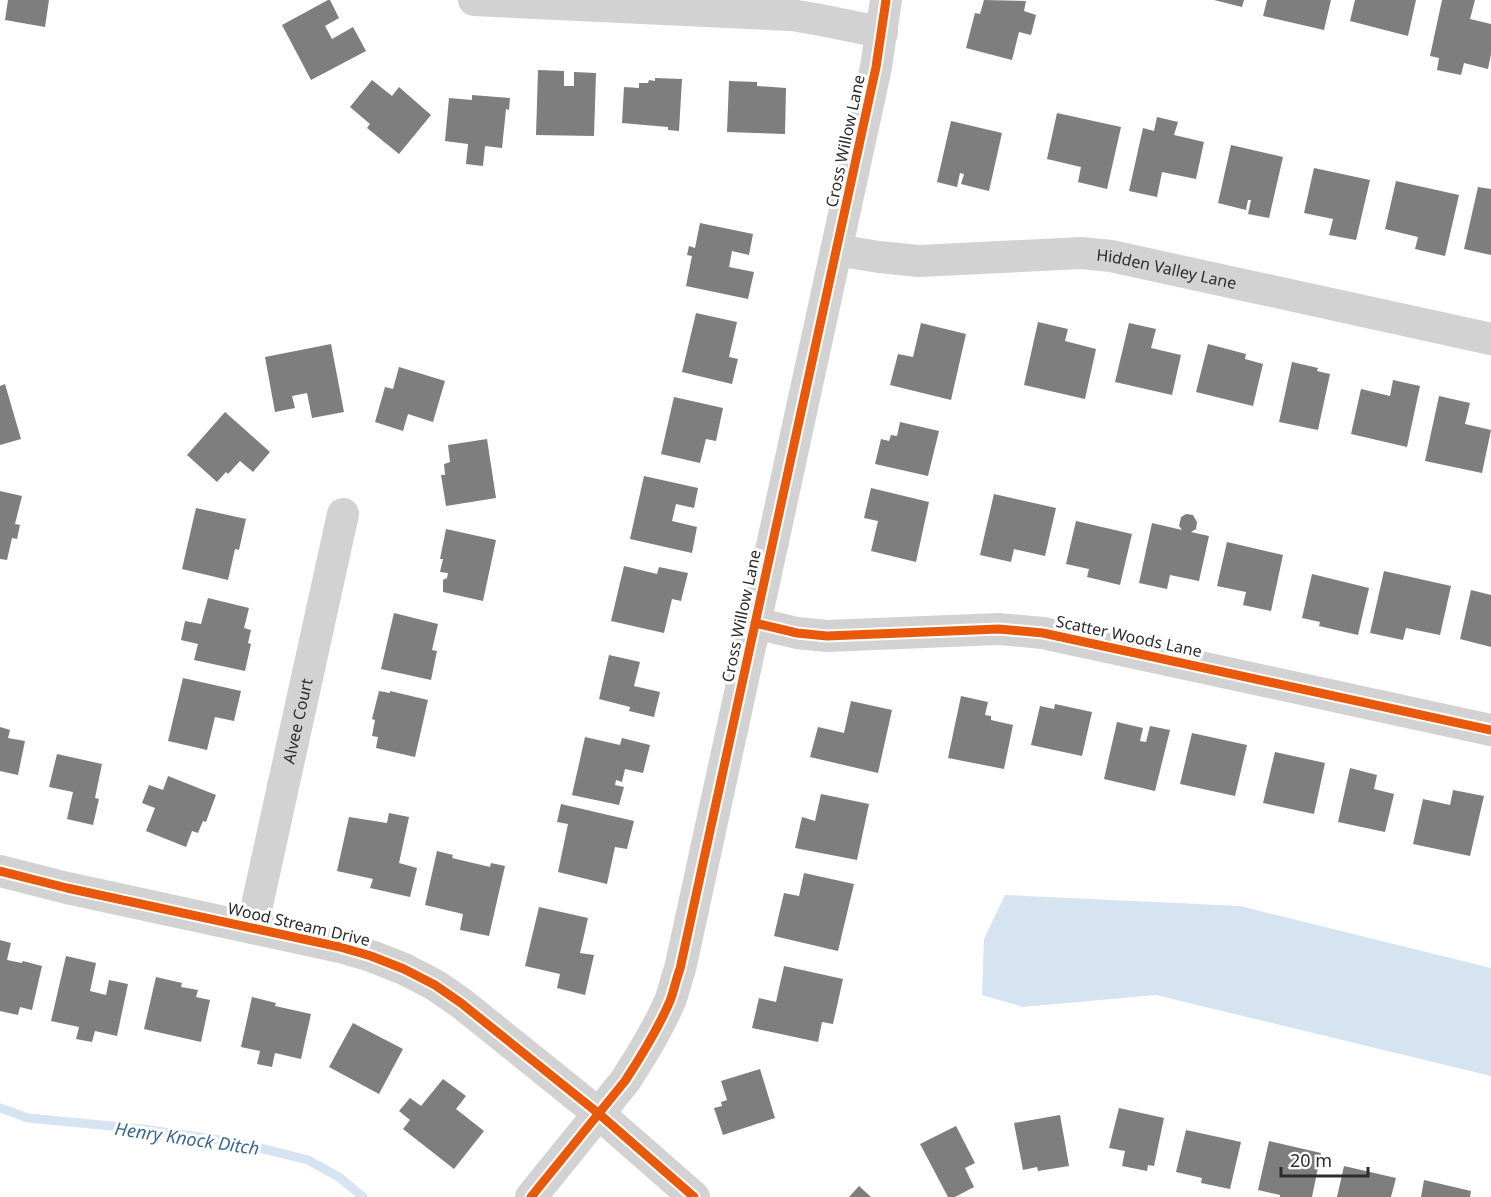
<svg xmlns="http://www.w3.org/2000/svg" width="1491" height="1197" viewBox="0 0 1491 1197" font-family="'Noto Sans',sans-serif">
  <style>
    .water { fill: #d6e4f1 }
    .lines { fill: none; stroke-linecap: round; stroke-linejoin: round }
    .stream { stroke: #d6e4f1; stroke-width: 9 }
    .building { fill: #7e7e7e }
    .minor { stroke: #d2d2d2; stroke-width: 32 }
    .cycleway-casing { stroke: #fff; stroke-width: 13 }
    .cycleway { stroke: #e8590c; stroke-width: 9 }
    .labels { text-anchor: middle; stroke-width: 6; stroke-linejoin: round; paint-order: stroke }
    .street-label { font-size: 16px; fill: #2d2d2d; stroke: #fff }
    .water-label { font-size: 18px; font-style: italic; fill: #3a6790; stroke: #fff }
  </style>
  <rect width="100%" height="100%" fill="#fff"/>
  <path class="water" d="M1005,895l235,11 251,62v108l-335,-81 -133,12 -41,-12 2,-56z"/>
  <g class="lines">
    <path class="stream" d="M0,1108l28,10 115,11 97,14 68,17 31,17 24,20"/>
  </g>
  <path class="building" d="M8,0h41l-4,27 -40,-7z
    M328,0h2l9,18 -14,8 7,13 21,-12 13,24 -55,29 -29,-55z
    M984,0l42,1 -2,10 12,4 -5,20 -12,-3 -7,28 -46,-12 9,-35 5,1z
    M1214,0h30l-2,7z
    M1267,0h64l-7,30 -61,-14z
    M1355,0h61l-8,36 -58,-15z
    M1442,0h33l-5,19 21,5v30l-3,15 -24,-6 -3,12 -24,-5 2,-12 -9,-2z
    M538,70l26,1v15h10v-14l22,1 -2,63 -58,-1z
    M655,78l27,1 -3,52 -11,-1v-3l-46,-4 2,-36 15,1v-5h9l1,-3 6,1z
    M372,80l20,16 7,-9 32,28 -32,39 -32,-26 3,-4 -20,-17z
    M729,81l28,1v4l29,2 -1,46 -58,-2z
    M472,95l38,3 -1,12 -3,-1 -4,39 -17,-2 -2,20 -17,-2 2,-20 -23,-3 4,-43 23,2z
    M1057,113l64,14 -14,62 -29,-7 3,-15 -34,-8z
    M1157,117l21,5 -4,13 30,7 -8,37 -34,-7 -5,25 -28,-6 14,-63 11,3z
    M951,121l51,12 -13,58 -28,-7 3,-10 -4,-1 -3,14 -20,-5z
    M1231,145l52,12 -14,61 -21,-4 3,-14h-3l-2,10 -28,-7z
    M1314,168l56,12 -14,60 -27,-5 4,-16 -29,-6z
    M1396,181l63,14 -14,61 -30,-7 3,-12 -33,-8z
    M1478,187l13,2v66l-27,-6z
    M700,223l53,11 -4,21 -17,-4 -3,16 25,5 -6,27 -62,-13 6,-30 -5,-1 2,-9 6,2z
    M696,313l41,9 -8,35 9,2 -6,25 -50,-12z
    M1038,322l30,7 -3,12 31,8 -11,50 -61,-14z
    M921,323l45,11 -15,66 -61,-15 8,-31 15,3z
    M1129,323l27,6 -5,19 30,7 -9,40 -57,-13z
    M331,344l13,68 -32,6 -5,-25 -15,3 3,12 -20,4 -10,-55z
    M1208,344l38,10 -1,5 18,5 -10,42 -57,-14z
    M1292,362l26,6 -1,3 13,3 -12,56 -39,-8z
    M399,367l46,14 -12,41 -25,-8 -5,17 -28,-9 10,-35 8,2z
    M1393,380l27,6 -13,61 -56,-13 10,-45 29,7z
    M5,384l16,55 -21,6v-59z
    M1439,396l31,7 -5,21 26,6 -9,43 -57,-12z
    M674,397l49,11 -7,33 -10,-2 -6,24 -39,-9z
    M225,412l45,40 -17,20 -13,-11 -12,13 -2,-2 -9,10 -30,-27z
    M900,422l39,9 -11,45 -53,-12 6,-25 8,2 2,-6 6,1z
    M487,439l9,59 -50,8 -5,-31h4l-1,-11 6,-2 -2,-17z
    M644,476l54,12 -4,20 -18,-4 -4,17 25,6 -5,26 -62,-14z
    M871,488l58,14 -13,60 -45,-11 7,-30 -14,-3z
    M0,491l22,5 -7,28 5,1 -3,14 -5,-1 -5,22 -7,-1z
    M994,494l62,14 -11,48 -31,-7 -3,13 -31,-7z
    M196,508l50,11 -7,31 -4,-1 -7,31 -46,-11z
    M1186,514l7,1 4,7 -1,7 -5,3 18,4 -10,45 -29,-6 -3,14 -28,-6 13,-60 30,7 -3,-4 2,-9z
    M1076,521l56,13 -12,51 -33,-8 2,-8 -23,-5z
    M446,529l50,11 -13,61 -40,-9v-12l4,-2 1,-5 -8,-1 3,-13h-3z
    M1227,542l56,13 -12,56 -28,-6 3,-13 -29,-6z
    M624,566l33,8 2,-7 29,6 -7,28 -9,-2 -8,34 -53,-12z
    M1384,571l67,15 -11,49 -34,-7 -3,12 -33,-7z
    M1312,574l57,14 -11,47 -39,-9 1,-4 -18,-4z
    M1471,590l20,5v52l-31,-8z
    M208,598l41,10 -5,20 7,2 -3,13 3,1 -6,27 -51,-11 4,-16 -17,-4 4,-19 16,3z
    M394,613l44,11 -6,26 5,1 -6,29 -50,-11z
    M609,655l31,7 -6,24 26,6 -6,25 -25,-6 1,-4 -31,-8z
    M183,678l58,13 -7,30 -19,-4 -8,33 -39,-9z
    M379,691l11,2v-2l38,9 -13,57 -39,-9 2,-11 -6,-1 3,-16 -3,-1z
    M961,696l27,6 -3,13 6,1v4l22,5 -9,44 -56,-11z
    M851,701l41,9 -14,63 -68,-16 8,-30 26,6z
    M1055,704l37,8 -10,44 -51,-11 9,-39 14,3z
    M1117,722l26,6 -3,13 6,1 4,-16 20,4 -15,61 -51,-12z
    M0,727l10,3 -2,8 17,3 -7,34 -18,-4z
    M1192,733l55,12 -12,51 -55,-12z
    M585,737l35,8 2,-7 28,7 -7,28 -18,-4 -3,13 -6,-2 -1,5 9,2 -5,18 -47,-10z
    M1275,752l50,11 -11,51 -51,-11z
    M57,754l45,10 -7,34 4,1 -6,26 -26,-6 6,-27 -24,-5z
    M1350,768l27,7 -3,14 20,5 -9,38 -47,-10z
    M168,776l48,19 -10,27 -3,-1 -5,12 -6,-2 -6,16 -40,-16 9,-23 -13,-5 7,-18 14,5z
    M1453,790l31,6 -14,60 -57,-12 10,-45 27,6z
    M821,794l48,10 -12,56 -62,-12 7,-31 13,4z
    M561,804l73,17 -7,28 -12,-2 -8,37 -49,-12 10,-48 -11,-2z
    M389,813l20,4 -10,46 18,5 -7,29 -40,-9 3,-9 -36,-8 12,-54 38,6z
    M437,851l16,4 -1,3 38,9 1,-4 14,3 -16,70 -29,-6 3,-16 -38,-9z
    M804,873l50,11 -16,67 -64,-15 10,-43 15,3z
    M539,907l49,11 -8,35 14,2 -9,40 -28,-7 3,-14 -35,-8z
    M0,940l11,3 -4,17 15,3 1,-2 19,5 -10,44 -12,-3 -2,8 -18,-4z
    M66,956l30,7 -6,28 16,4 3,-15 19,4 -11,52 -22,-5 -3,11 -16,-3 3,-12 -28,-6z
    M784,966l59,13 -10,45 -11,-2 -4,20 -66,-14 7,-30 17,4z
    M156,977l26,6 -1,4 17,3 -2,7 14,3 -9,42 -57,-13z
    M252,997l24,6 -1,3 36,8 -10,45 -26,-6 -3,14 -15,-3 3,-13 -19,-4z
    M353,1023l50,26 -24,45 -50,-27z
    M760,1069l15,49 -52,17 -9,-27 8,-2 -1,-4 6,-2 -6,-19z
    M443,1079l23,17 -10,13 28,22 -30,38 -51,-40 7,-9 -11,-9 11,-13 11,8z
    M1119,1108l45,10 -10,48 -6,-1 -1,6 -25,-5 3,-15 -16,-3z
    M1060,1115l9,51 -31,5 -1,-4 -14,3 -9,-47z
    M956,1126l19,37 -10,5 9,19 -19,10h-7l-28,-53z
    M1186,1130l55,12 -11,47 -29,-6 1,-5 -26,-6z
    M1269,1141l52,12 -9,44h-32v-2l-22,-5z
    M1344,1166l52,12 -5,19h-54z
    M1424,1180l47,11 -1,6h-49z
    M859,1186l12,11h-22z"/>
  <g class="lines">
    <g class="minor">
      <path d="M474,0l316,15c31,4 61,12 92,17"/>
      <path id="s1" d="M836,250l43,7 40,4 162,-8 30,3 380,83"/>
      <path d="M755,623l42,10 30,3 172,-7 44,4 448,97"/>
      <path d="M0,871l67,17 273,59 31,9 33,13 31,16 26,18 137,110 96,84"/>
      <path id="s2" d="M252,928l91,-414"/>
      <path d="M531,1197l94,-116c17,-26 33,-52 45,-80 4,-10 6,-22 10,-32l196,-902 10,-67"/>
    </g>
    <defs>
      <path id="cycleway" d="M755,623l42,10 30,3 172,-7 44,4 448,97
        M0,871l67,17 273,59 31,9 33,13 31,16 26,18 137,110 96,84
        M531,1197l94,-116c17,-26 33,-52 45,-80 4,-10 6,-22 10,-32l196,-902 10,-67"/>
    </defs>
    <use href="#cycleway" class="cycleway-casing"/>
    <use href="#cycleway" class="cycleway"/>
  </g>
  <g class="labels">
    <g class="street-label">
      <text transform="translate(845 141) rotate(-78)" y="6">Cross Willow Lane</text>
      <text dy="6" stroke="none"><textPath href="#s1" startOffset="333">Hidden Valley Lane</textPath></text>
      <text transform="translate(741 616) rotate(-78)" y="6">Cross Willow Lane</text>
      <text transform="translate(1129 636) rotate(12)" y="6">Scatter Woods Lane</text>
      <text dy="6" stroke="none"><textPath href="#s2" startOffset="212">Alvee Court</textPath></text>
      <text transform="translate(299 924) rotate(13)" y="6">Wood Stream Drive</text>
    </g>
    <g class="water-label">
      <text transform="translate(187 1139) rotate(8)" y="6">Henry Knock Ditch</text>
    </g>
  </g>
  <path d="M1281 1167v9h87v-9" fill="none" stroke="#2d2d2d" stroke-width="3"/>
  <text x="1290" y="1167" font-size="18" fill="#2d2d2d" stroke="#ffffff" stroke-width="4.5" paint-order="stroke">20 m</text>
</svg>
